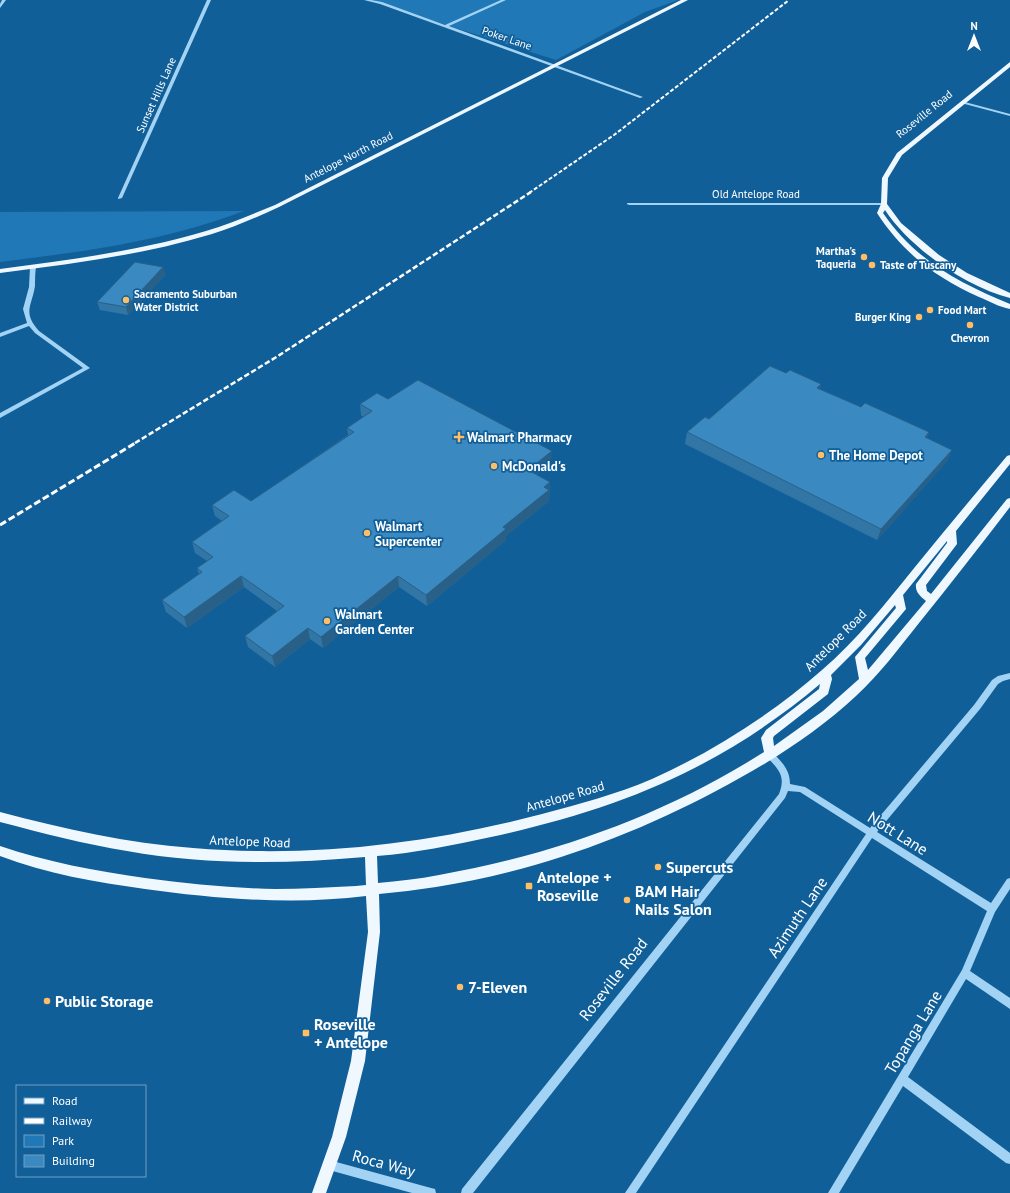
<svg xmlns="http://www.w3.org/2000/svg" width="1010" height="1193" viewBox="0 0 1010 1193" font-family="'PT Sans',sans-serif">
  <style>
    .green { fill: #2079b6 }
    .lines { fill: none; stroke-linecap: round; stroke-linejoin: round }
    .minor { fill: #a3d3f4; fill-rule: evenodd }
    .major { fill: #f0f8ff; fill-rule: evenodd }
    .rail-far2 { stroke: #fff; stroke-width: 2; stroke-dasharray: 4 2; stroke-linecap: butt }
    .rail-far1 { stroke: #fff; stroke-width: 2.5; stroke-dasharray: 5.5 2.5; stroke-linecap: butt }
    .rail { stroke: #fff; stroke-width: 3; stroke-dasharray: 7 3; stroke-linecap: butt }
    .wall { fill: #3276a6 }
    .shaded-wall { fill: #296087 }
    .building { fill: #3a89c1; stroke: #296087 }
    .poi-dot { fill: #ffbd66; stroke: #115f99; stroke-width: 1.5 }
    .labels { text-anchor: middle; stroke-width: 3.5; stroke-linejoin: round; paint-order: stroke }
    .far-street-label { font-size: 11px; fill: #fff; stroke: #115f99 }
    .far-poi-label { font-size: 11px; font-weight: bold; fill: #fff; stroke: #115f99; text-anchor: start }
    .poi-label { font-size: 13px; font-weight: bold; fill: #fff; stroke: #115f99; text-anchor: start }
    .street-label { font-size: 13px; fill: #fff; stroke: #115f99 }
    .near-street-label { font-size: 16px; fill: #fff; stroke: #115f99 }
    .near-poi-label { font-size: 16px; font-weight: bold; fill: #fff; stroke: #115f99; text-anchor: start }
  </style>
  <rect width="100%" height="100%" fill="#115f99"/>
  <path class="green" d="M368,0h310l-33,12 -89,48z
    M244,211c-83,31 -157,40 -244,51v-50z"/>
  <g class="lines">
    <path class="minor" d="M2,0h4l-6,8v-4z
      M207,0h4l-89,198 -4,1v-1z
      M364,0h7l11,2 63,23 56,-25h5l-57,26 194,71 -3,1 -260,-94z
      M961,101l49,13v2l-49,-13z
      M627,203h257l2,1 -2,1h-255l-2,-1z
      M33,265l3,2c-1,6 -1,13 -1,19 -3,20 -13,26 4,45l51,37 -90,50v-5l83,-45 -48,-35 -6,-7 -29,11v-4l27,-10 -4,-14 6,-22 1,-20z
      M1010,673v6l-7,2 -5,3 -18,25 -103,123 114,71 16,-24 3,-1v11l-15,23 -25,59 40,27v11l-44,-30 -58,98 102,76v11l-4,-1 -103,-77 -64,107h-11l134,-223 25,-59 -115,-73 -236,355h-11l241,-359 -66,-42 -12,-1 -3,7 -312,395h-12l1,-4 317,-395c7,-18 0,-24 -12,-37l-1,-2 1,-2 3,-1 3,1c9,9 17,17 17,31l15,3 65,41 104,-123 18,-25 6,-4z
      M329,1160l102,28 4,1 1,4h-24l-83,-23 -4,-1 -1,-4 1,-4z"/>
    <path class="major" d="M681,0h7l-409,207c-22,10 -44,20 -67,27 -69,21 -141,30 -212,39v-4c69,-9 139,-18 206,-38 24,-7 46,-17 69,-26z
      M1010,62v5l-108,88 -14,23 -1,26 14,19 38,32 28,18 43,20v5c-44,-11 -100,-50 -125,-88l-2,3c32,47 76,70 127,91v5c-11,-2 -21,-8 -31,-12 -44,-20 -76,-44 -102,-84l4,-9 1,-26 15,-25z
      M1010,455v9l-54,67 1,13 -31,41 1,6 4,3 76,-95 3,-1v9c-30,39 -60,78 -91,116 -20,25 -39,51 -63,73 -41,38 -90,69 -140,95 -87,46 -182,81 -280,96 -19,3 -38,5 -57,7l1,38 -15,129 -19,76 -20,56h-14l20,-56 19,-76 17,-129 -2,-36c-71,9 -150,3 -221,-7 -49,-7 -98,-15 -145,-33v-10c47,16 96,25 145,32 43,6 86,10 130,11 27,0 54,-2 81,-3l10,-1 -1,-28c-79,7 -160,8 -238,-6 -43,-7 -85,-18 -127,-29v-10c64,17 127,31 193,36 117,10 235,-4 349,-34 37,-10 75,-20 110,-35 62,-28 120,-65 170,-109 35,-30 64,-67 93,-103 30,-37 61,-74 92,-111zM947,541v2l-31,41c-1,8 4,12 10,17l-58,69 -3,-12 41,-49 -3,-14zM895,605l1,3 -41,49 4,22 -36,32 -49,35 -1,-8 1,-2 54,-42 4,-15 -1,-4 30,-30zM820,684l-1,5 -53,41 -5,8 3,14c-99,63 -211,103 -325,123 -20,4 -41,6 -61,8l-1,-27c38,-3 76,-11 114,-19 128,-28 228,-68 329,-153z"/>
    <path class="rail-far2" d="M529,193l85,-58 175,-135"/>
    <path class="rail-far1" d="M135,443l143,-87 253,-164"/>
    <path class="rail" d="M0,525l137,-83"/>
  </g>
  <path class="wall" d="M163,267l2,8 -37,40 -28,-5 -3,-8z
    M821,384l-1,5 41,18 68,25 -2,6 25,12 -5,11 -70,79 -192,-96 2,-12 22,-13z
    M388,399l163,63 -15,13 14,7 -1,19 -43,35v4l-79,66 -28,-19 -76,61 -13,-9 -35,28 -27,-20 -3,-11 32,-25 -33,-24 -57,41 -21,-16 -4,-12 37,-25 -2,-7 10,-7 -12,-8 -3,-11 30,-21 -7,-5 -3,-11 39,-4 97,-66 -1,-7 16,-11 -2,-2 -1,-11z"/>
  <path class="shaded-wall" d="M163,267l2,8 -37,40 -2,-8z
    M821,384l-3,11 -1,-7z
    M929,432l-4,12v-7z
    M952,450l-5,11 -70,79 4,-11z
    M552,451l-1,11 -23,19v-11z
    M550,482l-1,19 -43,35v4l-79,66 -1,-11 77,-68z
    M241,576l3,11 -57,41 -3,-11z
    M398,576l1,11 -76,61 -2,-11z
    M308,628l2,11 -35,28 -3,-11z"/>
  <path class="building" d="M135,262l28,5 -37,40 -29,-5z
    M770,366l16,7 4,-3 31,14 -4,4 44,19 4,-4 64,29 -4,5 27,13 -71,79 -194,-97 18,-15 4,2z
    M418,380l134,71 -24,19 22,12 -6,5 5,3 -46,37 3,2 -80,66 -28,-19 -77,61 -13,-9 -36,28 -27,-20 39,-30 -43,-30 -57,41 -22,-17 40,-28 -5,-4 16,-11 -21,-15 37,-26 -17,-11 22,-15 17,11 103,-69 -7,-4 25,-17 -12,-7 17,-11 11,6z"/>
  <g class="poi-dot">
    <circle cx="864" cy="257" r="4"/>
    <circle cx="872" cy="265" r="4"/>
    <circle cx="126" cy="300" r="4"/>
    <circle cx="930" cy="310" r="4"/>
    <circle cx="919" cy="317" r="4"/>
    <circle cx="970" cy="325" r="4"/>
    <path d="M457 431h4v4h4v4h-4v4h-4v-4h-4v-4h4z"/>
    <circle cx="821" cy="455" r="4"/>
    <circle cx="494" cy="466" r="4"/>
    <circle cx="367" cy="533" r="4"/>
    <circle cx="327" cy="621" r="4"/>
    <circle cx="658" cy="867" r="4"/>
    <rect x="525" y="882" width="8" height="8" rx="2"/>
    <circle cx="627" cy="900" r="4"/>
    <circle cx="460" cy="987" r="4"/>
    <circle cx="47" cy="1001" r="4"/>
    <rect x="302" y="1029" width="8" height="8" rx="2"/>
  </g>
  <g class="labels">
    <g class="far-street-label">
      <text transform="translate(507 38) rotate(19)" y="4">Poker Lane</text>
      <text transform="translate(156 95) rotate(-66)" y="4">Sunset Hills Lane</text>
      <text transform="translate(924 114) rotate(-39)" y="4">Roseville Road</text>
      <text transform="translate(348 157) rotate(-27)" y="4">Antelope North Road</text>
      <text x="756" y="198">Old Antelope Road</text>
    </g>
    <g class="far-poi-label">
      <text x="856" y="255" text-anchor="end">Martha's<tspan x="856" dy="13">Taqueria</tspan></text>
      <text x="880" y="269">Taste of Tuscany</text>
      <text x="134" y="298">Sacramento Suburban<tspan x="134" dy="13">Water District</tspan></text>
      <text x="938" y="314">Food Mart</text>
      <text x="911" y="321" text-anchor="end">Burger King</text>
      <text x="970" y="342" text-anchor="middle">Chevron</text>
    </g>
    <g class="poi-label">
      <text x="467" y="442">Walmart Pharmacy</text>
      <text x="829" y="460">The Home Depot</text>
      <text x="502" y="471">McDonald's</text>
      <text x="375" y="531">Walmart<tspan x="375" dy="15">Supercenter</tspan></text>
      <text x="335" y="619">Walmart<tspan x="335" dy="15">Garden Center</tspan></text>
    </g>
    <g class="street-label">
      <text transform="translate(835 640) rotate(-45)" y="5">Antelope Road</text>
      <text transform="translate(565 796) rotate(-16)" y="5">Antelope Road</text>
      <text transform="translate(250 841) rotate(2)" y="5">Antelope Road</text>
    </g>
    <g class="near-street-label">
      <text transform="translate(898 833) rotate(32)" y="6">Nott Lane</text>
      <text transform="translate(797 917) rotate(-56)" y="6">Azimuth Lane</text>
      <text transform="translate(613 979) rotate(-52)" y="6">Roseville Road</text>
      <text transform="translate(913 1032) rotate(-59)" y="6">Topanga Lane</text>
      <text transform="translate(384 1163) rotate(15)" y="6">Roca Way</text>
    </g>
    <g class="near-poi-label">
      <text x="666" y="873">Supercuts</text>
      <text x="537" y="883">Antelope +<tspan x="537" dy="18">Roseville</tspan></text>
      <text x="635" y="897">BAM Hair<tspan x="635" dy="18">Nails Salon</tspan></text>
      <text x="468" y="993">7-Eleven</text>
      <text x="55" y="1007">Public Storage</text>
      <text x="314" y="1030">Roseville<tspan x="314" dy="18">+ Antelope</tspan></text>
    </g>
  </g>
  <rect x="16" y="1085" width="130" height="92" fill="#115f99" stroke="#709fc2"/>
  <rect x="24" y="1098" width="20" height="6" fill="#f0f8ff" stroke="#709fc2"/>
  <text x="52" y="1105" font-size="12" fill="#ffffff">Road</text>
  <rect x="24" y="1118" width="20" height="6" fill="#ffffff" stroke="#709fc2"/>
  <text x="52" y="1125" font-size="12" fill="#ffffff">Railway</text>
  <rect x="24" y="1135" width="20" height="12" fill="#2079b6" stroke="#709fc2"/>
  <text x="52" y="1145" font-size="12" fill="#ffffff">Park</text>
  <rect x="24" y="1155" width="20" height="12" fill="#3a89c1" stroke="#709fc2"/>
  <text x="52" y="1165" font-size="12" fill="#ffffff">Building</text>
  <g transform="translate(974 36)" stroke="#115f99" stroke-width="3" paint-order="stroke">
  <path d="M0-3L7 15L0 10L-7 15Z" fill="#ffffff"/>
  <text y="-6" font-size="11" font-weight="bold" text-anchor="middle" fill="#ffffff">N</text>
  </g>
</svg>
